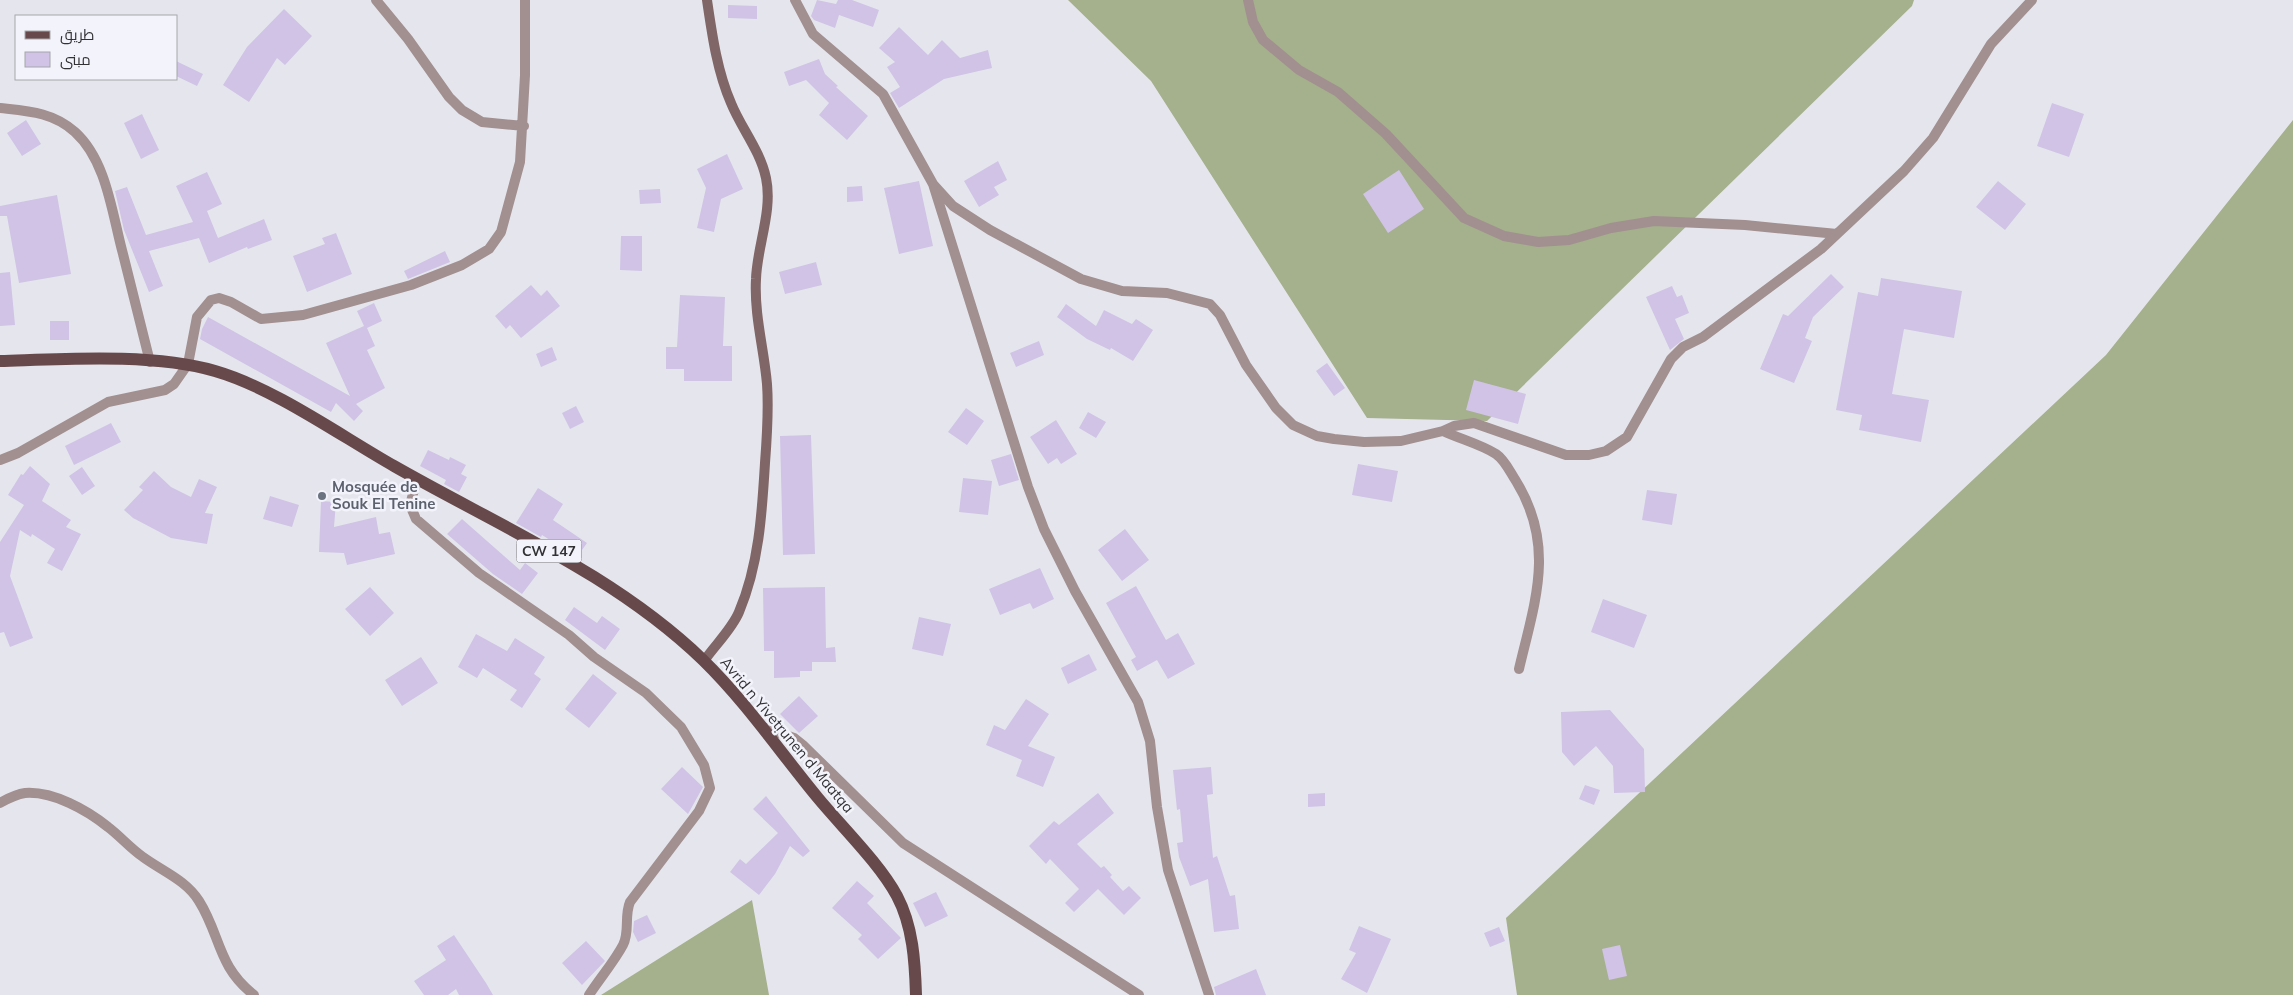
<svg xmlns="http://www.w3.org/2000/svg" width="2293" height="995" viewBox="0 0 2293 995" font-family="Mulish,Cairo,sans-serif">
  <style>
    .forest { fill: #a5b08d }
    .building { fill: #d0c3e6 }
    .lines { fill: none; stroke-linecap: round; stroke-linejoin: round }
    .service { stroke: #a28f90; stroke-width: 10 }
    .minor { stroke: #a28f90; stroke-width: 10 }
    .tertiary { stroke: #a28f90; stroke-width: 10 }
    .secondary { stroke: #806667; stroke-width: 10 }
    .primary { stroke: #68494b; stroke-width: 12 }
    .worship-dot { fill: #6b7280; stroke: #f3f3fb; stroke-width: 2 }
    .labels { text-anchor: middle; stroke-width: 5; stroke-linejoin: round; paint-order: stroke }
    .shield { fill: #f3f3fb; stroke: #6c6c70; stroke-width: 1 }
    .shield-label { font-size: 14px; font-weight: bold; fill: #323235 }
    .worship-label { font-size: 15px; font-weight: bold; fill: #5b616d; stroke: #f3f3fb; text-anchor: start }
    .street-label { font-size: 15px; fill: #323235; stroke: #f3f3fb }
  </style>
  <rect width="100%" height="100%" fill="#e5e6ed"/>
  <path class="forest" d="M1068,0h846l-2,6 -425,415 -120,-3 -216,-337z
    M2293,120v875h-776l-11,-77 600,-563z
    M752,900l17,95h-168z"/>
  <path class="building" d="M817,0l19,4 2,-4h14l27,10 -6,17 -34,-12 -4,13 -21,-8 -3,-4z
    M728,5l29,1v13l-29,-1z
    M284,9l28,27 -27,29 -8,-7 -28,44 -26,-17 24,-38z
    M899,27l29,28 14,-15 18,18 28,-8 4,18 -48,11 -45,29 -9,-15 10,-6 -13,-20 8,-5 -16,-14z
    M819,59l6,15 13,12 -2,1 32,29 -21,24 -28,-25 10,-12 -23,-23 -17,6 -5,-14z
    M176,61l27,13 -6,12 -21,-10z
    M2052,103l32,11 -15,43 -32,-11z
    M142,114l17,36 -18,9 -17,-36z
    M26,120l15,24 -19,12 -15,-23z
    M727,154l16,35 -22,10 -7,33 -17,-4 9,-40 -9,-19z
    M998,161l9,19 -13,7 5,8 -20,12 -15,-26z
    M1399,170l25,39 -36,24 -25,-39z
    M207,172l15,32 -15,7 11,27 46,-19 8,21 -24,9 -1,-2 -38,16 -10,-25 -50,13 14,35 -14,6 -25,-62 -9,-39 12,-4 19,48 47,-13 -17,-36z
    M919,181l14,65 -34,8 -15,-66z
    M1998,181l28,23 -21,26 -29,-23z
    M862,186l1,15 -16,1v-15z
    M660,189l1,14 -21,1 -1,-14z
    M57,195l14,79 -52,9 -12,-67h-7v-10z
    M336,233l16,41 -45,18 -14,-36 32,-12 -3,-6z
    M621,236h21v35l-22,-1z
    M445,251l5,11 -42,17 -4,-8z
    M816,262l6,23 -37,9 -6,-22z
    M10,272l5,53 -15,1v-53z
    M1831,274l13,13 -31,30 -8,21 7,3 -18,42 -34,-14 23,-55 5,2z
    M1881,278l81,13 -8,47 -50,-9 -12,65 37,6 -8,42 -62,-12 3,-15 -26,-5 22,-118 20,4z
    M531,285l10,11 6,-6 13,16 -39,32 -11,-13 -4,4 -11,-13z
    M1672,286l5,11 5,-2 7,18 -14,6 9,20 -14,11 -24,-53z
    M680,295l45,2 -2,49h9v35h-48v-12h-18v-22h11z
    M374,303l8,18 -15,7 8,18 -8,4 18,38 -29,16 7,7 -9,10 -18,-18 -5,9 -131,-73 2,-10 6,-12 142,79 -24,-53 38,-17 -7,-15z
    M1066,304l30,22 8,-16 28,14 4,-5 17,11 -20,31 -22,-13 -1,2 -23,-11 -30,-22z
    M50,321h19v19h-19z
    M1039,341l5,14 -28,12 -6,-14z
    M552,347l5,13 -16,7 -5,-13z
    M1327,363l18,25 -11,8 -18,-25z
    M1474,380l52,14 -8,30 -52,-14z
    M576,406l8,16 -14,7 -8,-16z
    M966,408l18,13 -17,24 -19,-13z
    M1088,412l18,10 -10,16 -17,-10z
    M1056,420l21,34 -16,10 -4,-6 -9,6 -18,-27z
    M111,423l10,19 -47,23 -9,-19z
    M811,435l4,119 -32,1 -3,-119z
    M428,450l21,10 1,-3 16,8 -5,9 6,3 -8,15 -15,-8 2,-4 -26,-14z
    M1011,454l8,26 -20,6 -8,-26z
    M1358,464l40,7 -6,31 -40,-7z
    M30,466l20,18 -8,17 29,19 -5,7 15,7 -19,37 -15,-8 8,-14 -23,-15 -1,3 -11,-7 -10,46 23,62 -23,9 -6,-15 -4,1v-91l24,-37 -16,-10 13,-21 2,1z
    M82,467l13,19 -13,9 -13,-19z
    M154,471l17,16 20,10 8,-18 18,8 -12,26 8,1 -6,30 -36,-6 -38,-20 -9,-8 19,-20 -4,-3z
    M963,478l29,3 -4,34 -29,-3z
    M538,488l25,16 -10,16 34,23 -10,14 -35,-22 -1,2 -25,-14z
    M1647,490l30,4 -5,31 -30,-5z
    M270,496l29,9 -7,22 -29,-8z
    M321,501l15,1 -2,25 42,-10 3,17 11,-2 5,22 -48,11 -3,-12 -25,-1z
    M462,519l58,51 5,-7 13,10 -16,21 -29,-20 -46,-40z
    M1125,529l24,31 -27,21 -24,-31z
    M1040,568l14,31 -21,10 -3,-6 -30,12 -11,-26z
    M1136,586l30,54 12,-7 17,31 -27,15 -11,-19 -20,11 -6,-11 5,-3 -30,-54z
    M370,587l24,26 -24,23 -25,-27z
    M825,587l1,61 9,-1 1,15h-24v9h-12v6l-26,1v-27h-10l-1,-63z
    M1603,599l44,16 -13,33 -43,-16z
    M574,607l23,16 5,-7 18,13 -15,21 -40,-30z
    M919,617l32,7 -8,32 -31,-7z
    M476,634l31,17 8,-13 30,19 -11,17 7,5 -19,29 -12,-8 7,-10 -34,-22 -6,10 -19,-11z
    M1089,654l8,16 -29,14 -7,-16z
    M421,657l17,26 -36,23 -17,-26z
    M593,674l24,19 -28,35 -24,-19z
    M799,696l19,20 -19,17 -19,-19z
    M1026,699l23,15 -21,32 27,11 -12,30 -27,-11 6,-16 -36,-15 8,-20 11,5z
    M1610,710l34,39 1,43 -31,1 -1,-27 -17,-20 -22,20 -12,-14 -1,-40z
    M682,767l21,20 -15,27 -27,-25z
    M1211,767l2,27 -6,1 6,63 4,-2 13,40 5,-1 4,34 -25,3 -6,-53 -18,7 -11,-29 -2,-14 6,-1 -3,-33 -3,1 -4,-40z
    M1585,785l15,5 -6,15 -15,-6z
    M1098,793l16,20 -37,31 24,24 3,-2 8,9 -2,2 13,14 6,-5 12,12 -17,17 -26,-26 -24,23 -9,-9 14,-14 -29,-30 -4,5 -17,-18 25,-25 5,4z
    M1325,793v13l-17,1v-13z
    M766,796l44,55 -7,6 -13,-11 -15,28 -16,21 -29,-23 10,-13 6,5 32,-31 -25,-24z
    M857,881l17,15 -7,7 34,35 -23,21 -20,-20 4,-4 -30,-27z
    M936,892l12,24 -23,11 -12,-24z
    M647,915l9,18 -18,9 -5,-10 1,-11z
    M1359,926l32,13 -24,54 -26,-14 15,-26 -7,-3z
    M1499,927l6,14 -15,6 -6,-14z
    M454,935l32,48 7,12h-34l-3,-6 -8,6h-24l-10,-14 32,-21 -9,-14z
    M586,941l19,20 -23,24 -20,-22z
    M1620,945l7,31 -18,4 -7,-31z
    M1256,969l10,26h-50l-2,-8z"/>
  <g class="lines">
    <path class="service" d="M0,108c27,3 53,4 75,24 32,29 37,82 48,122 9,36 18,72 27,108"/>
    <path class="minor" d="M376,0l32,39 41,58 13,13 20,12 42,4
      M795,0l18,34 70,60 50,90 95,303 16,42 31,62 63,111 12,39 7,66 11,63 41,125
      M1248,0l5,22 10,18 36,30 39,22 48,42 78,84 40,18 34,6 31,-2 42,-12 43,-7 91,4 92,9
      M933,184l20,22 37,24 91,49 41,12 45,2 43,11 10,11 26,50 30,43 17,17 24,11 17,3 30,3 37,-1 42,-10 11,-5 20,-3 92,32h23l17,-4 21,-14 44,-78 12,-12 20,-10 118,-88 83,-78 29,-33 58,-94 41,-44
      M188,364l9,-47 14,-17 8,-2 12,4 30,17 42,-4 108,-30 51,-20 27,-16 12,-17 19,-70 5,-87v-75
      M1443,431c17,8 37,13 53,23 9,6 14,18 20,27 40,65 19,120 3,188
      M417,479l-7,26 6,14 63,54 90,62 25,22 52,36 35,34 23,38 6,23 -11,23 -69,91c-6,14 0,30 -7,43 -9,17 -23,33 -34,50
      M763,727l31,11 10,8 99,97 236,152
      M0,803c7,-4 17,-9 25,-10 28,-2 62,17 83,34 12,9 22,21 35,30 19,14 43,23 56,44 22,35 18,65 55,94"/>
    <path class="tertiary" d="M0,460l18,-7 90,-51 57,-12 9,-6 14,-20"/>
    <path class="secondary" d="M704,661c11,-16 28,-32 35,-49 20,-47 23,-99 26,-149 2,-26 4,-52 2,-79 -3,-35 -13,-69 -11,-105 1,-33 17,-68 10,-101 -6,-28 -25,-50 -35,-75 -14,-32 -19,-69 -24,-103"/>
    <path class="primary" d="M0,361c65,-2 153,-8 215,10 59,17 126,65 179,95 105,60 221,109 309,194 43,42 77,92 115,138 24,29 62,66 79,98 16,30 18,66 19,99"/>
  </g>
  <circle class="worship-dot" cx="322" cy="496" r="5"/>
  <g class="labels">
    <rect class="shield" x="516.5" y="539.5" width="65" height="23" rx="4"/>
    <g class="shield-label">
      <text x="549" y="556">CW 147</text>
    </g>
    <g class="worship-label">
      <text x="332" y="492">Mosquée de<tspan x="332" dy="17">Souk El Tenine</tspan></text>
    </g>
    <g class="street-label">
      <text transform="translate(787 735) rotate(50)" y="5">Avrid n Yivetṛunen d Maatqa</text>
    </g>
  </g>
  <rect x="15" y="15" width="162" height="65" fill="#f3f3fb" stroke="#a6a6ac"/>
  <rect x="25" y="31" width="25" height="8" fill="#68494b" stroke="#a6a6ac"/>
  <text x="60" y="40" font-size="15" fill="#323235">طريق</text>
  <rect x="25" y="52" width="25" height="15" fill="#d0c3e6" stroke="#a6a6ac"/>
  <text x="60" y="65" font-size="15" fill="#323235">مبنى</text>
</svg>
